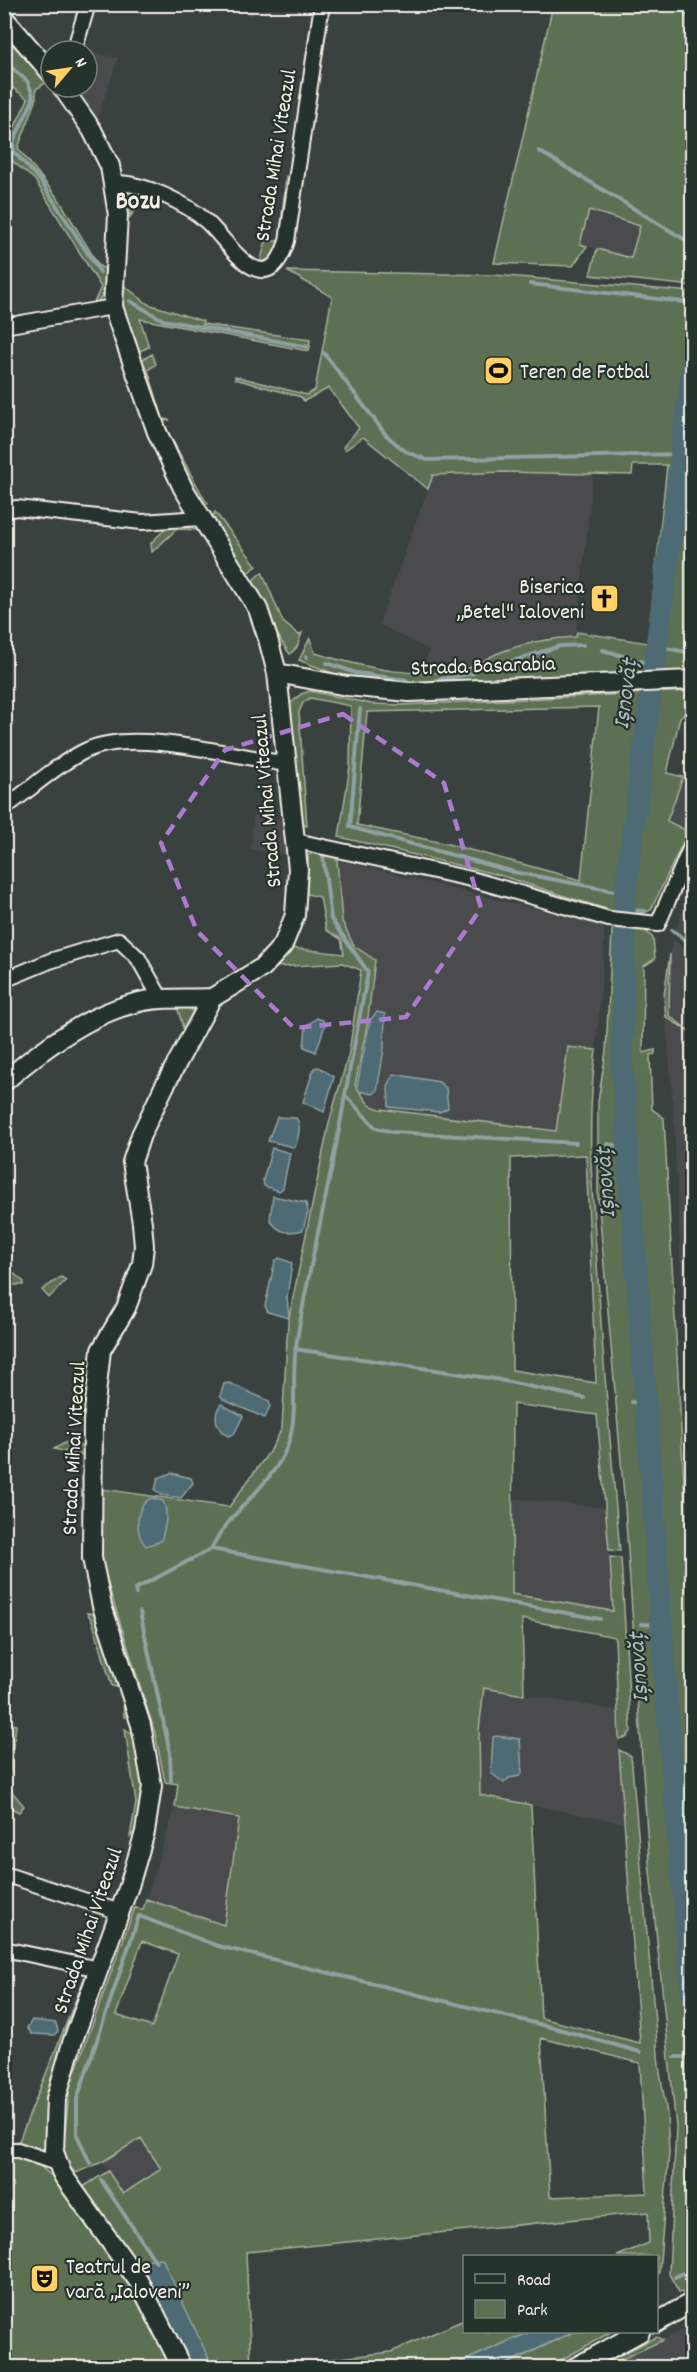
<svg xmlns="http://www.w3.org/2000/svg" width="697" height="2372" viewBox="0 0 697 2372" font-family="Dekko,sans-serif">
  <style>
    .built { fill: #484c4e }
    .green { fill: #5d6f52; stroke: #a8b09d; stroke-width: 1.5; fill-rule: evenodd }
    .water { fill: #4e6b74; stroke: #90a1a2; stroke-width: 1.5 }
    .lines { fill: none; stroke-linecap: round; stroke-linejoin: round }
    .stream { stroke: #90a1a2; stroke-width: 4 }
    .river { stroke: #4e6b74; stroke-width: 22 }
    .street-casing { stroke: #f4f1e8; stroke-width: 18 }
    .secondary-casing { stroke: #f4f1e8; stroke-width: 22 }
    .street { stroke: #26332d; stroke-width: 14 }
    .secondary { stroke: #26332d; stroke-width: 18 }
    .marked { fill: none; stroke: #ab7bcf; stroke-width: 4.5; stroke-dasharray: 12 8; stroke-linejoin: round }
    .labels { text-anchor: middle; stroke-width: 4.5; stroke-linejoin: round; paint-order: stroke }
    .street-label { font-size: 22px; fill: #f4f1e8; stroke: #26332d }
    .poi-label { font-size: 22px; fill: #f4f1e8; stroke: #26332d; text-anchor: start }
    .water-label { font-size: 24px; font-style: italic; fill: #b2bbba; stroke: #26332d }
    .quarter-label { font-size: 26px; font-weight: bold; fill: #f4f1e8; stroke: #26332d }
  </style>
  <rect width="100%" height="100%" fill="#3a4240"/>
  <filter id="ink" filterUnits="userSpaceOnUse"><feTurbulence type="fractalNoise" baseFrequency=".0167" numOctaves="2"/><feDisplacementMap in="SourceGraphic" scale="12" xChannelSelector="R" yChannelSelector="G"/><feConvolveMatrix kernelMatrix="1 2 1 2 8 2 1 2 1" color-interpolation-filters="sRGB"/></filter>
  <g filter="url(#ink)">
    <path class="built" d="M223,5h35l-6,11z
      M82,50l36,8 -22,64 -22,-35h13v-36z
      M589,210l52,16 -10,33 -51,-15z
      M503,472l90,2 -17,163 -33,1 -49,16 -21,13 -51,5 7,-22 -50,-26 54,-149z
      M683,777l9,3v33l-7,18 -18,-10z
      M253,815l28,4 4,36 -34,-6z
      M337,860l264,65 3,5v22l-8,98 -28,-3 -12,84 -176,-22 -11,-4 -8,-9 -6,-10 12,-61 8,-64 -21,-15 -12,-25z
      M692,884v59l-16,-13z
      M673,939l19,15v447l-5,-3 -14,-295 -9,-107z
      M511,1498l95,10 8,104 -102,-18z
      M484,1688l133,22 6,113 -143,-28 -1,-65z
      M175,1807l64,11 -15,108 -78,-27z
      M141,2137l20,32 -39,25 -20,-32z
      M692,2325v42l-87,1 58,-28z"/>
    <path class="green" d="M553,5h132l7,6v275l-102,-11 7,-26 34,9 9,-32 -51,-16 -9,34 7,2 -14,20 -79,-3z
      M11,37l36,45 -11,7v12l-18,47 42,53 39,65 8,4c-1,13 -2,29 -14,35l8,-18 -66,-107 -24,-20 -5,-9 1,-19h5l16,-33 -23,-17v-37z
      M286,176l4,3 -7,60 -8,17 -15,7 6,-22h11l3,-4z
      M133,188l36,15c-17,-1 -29,-2 -39,14l-1,-26z
      M287,271l207,4 198,17v381l-285,13 -54,-5 -54,-21 11,-22 5,15c51,15 104,28 157,14 8,-3 16,-10 24,-13 27,-11 52,-16 80,-17l1,-5 71,11 19,-178h-34l-1,10 -129,-3 -70,3 -5,14 -65,-52 -18,13 -2,-3 16,-19 -30,-40 -25,13 -3,-4 -66,-18v-3l72,19 8,-5 17,-93z
      M122,284l26,20 55,17v3l107,16 -1,11 -169,-32 9,28 -9,4 -19,-46z
      M152,354l4,10 -8,6 15,49 7,1 -9,1 -20,-61z
      M167,430l38,70 3,3 -8,2 -35,-73z
      M215,512l42,54 -11,8 -35,-53z
      M184,525l15,2 1,3 -23,-1 -25,23 -1,-9 16,-16z
      M262,572l21,50 16,13 3,-2 -5,14 -7,7c-15,-18 -26,-51 -38,-73z
      M310,691l62,13 28,1 292,-14v15l-4,-1 -4,9 -4,3 -13,56 16,4 -16,44 18,9 7,-17v10l-41,87 -12,5 -24,-3 -116,-37 -160,-38 11,-71 1,-60 -41,-8 -7,5 -4,9 8,114 -6,-2 -11,-120 11,-10zM599,707l-18,173 -133,-36 -91,-19 10,-113z
      M313,853l20,2 4,5 5,61 12,25 21,14 -8,65 -12,60 14,20 11,4 176,22 12,-84 28,3c-10,71 -4,142 1,214 6,96 14,191 23,287l-11,-1 -12,-135 -84,-11 -1,190 101,17 -3,-54 11,1 10,173 -4,6 -8,2 -4,-102 -93,-18 2,76 -40,-7 -5,42 1,65 51,10 10,213 99,25 -21,-293 12,6 28,310 8,48 2,38 -10,121 -2,2 -1,-19h-39l32,-13 -1,-31 -402,40 5,115h-40l-49,-108 -27,2 -52,-74 25,-16 15,23 38,-25 -20,-31 -39,24 -26,11 -8,-7 -5,-17 7,-63 65,-179 8,3 3,-11 78,26 15,-107 -64,-11 3,-23 -13,-2 -10,-49 -55,-174 2,-70 127,18 43,-59 10,-20 6,-106 41,-199 20,-70 12,-83 -19,-7 -65,4 14,-19 53,6 -3,-15 -15,-9 -6,-33 -13,-3 1,-39zM586,1155l10,228 -84,-13 -1,-212zM142,1941l36,13 -26,73 -36,-12zM541,2038l99,25 7,130 -97,4z
      M616,925l29,5 8,8 2,21 -11,7 -1,87 12,-3v4l-5,1 2,54 12,9 28,513v661l-4,2 -9,-2 -10,-18 7,-147 -27,-266 -24,-354 -27,-311v-94l8,-51 6,-120z
      M670,954l-1,61 23,18 -26,-16 -2,-21z
      M177,1006h10l8,8 -10,21z
      M5,1266l19,16 -1,3h-18z
      M61,1277l5,3 -17,18 -7,-8z
      M70,1440l16,9 3,8 -35,-8z
      M87,1613l13,1 31,95 -4,8h-3l-2,-29 -10,-2 -20,-66z
      M5,1722l11,3 -8,62 16,19 -5,6 -14,-7 4,-79z
      M125,1729l12,8c5,26 15,79 -7,100l6,-34z
      M84,1979l1,5 -30,84 -5,28 -3,50 -9,6 -33,-8 14,-3z
      M12,2154l23,8 20,17 61,81 47,79 13,28 -171,1 -1,-213z
      M464,2320v12h66l-80,35 -193,1 134,-16z
      M573,2332h38l-62,35 -50,1z
      M656,2337l7,3 -58,27h-9z"/>
    <path class="water" d="M377,1012l8,2 -1,35 -7,42 -4,3 -14,-3 -2,-5 13,-66z
      M317,1018l6,2 2,5 -9,27 -12,-5 2,-21z
      M319,1067l15,10 -10,35 -21,-10 11,-34z
      M394,1074l45,8 7,6 2,20 -8,4 -51,-5 -1,-21z
      M277,1117l19,1c6,8 2,18 0,27l-3,2 -25,-6z
      M272,1148l18,5 -7,35 -4,3 -15,-5 -1,-6z
      M273,1196l33,7 2,9 -5,18c-16,4 -24,3 -33,-10z
      M279,1258l13,5 -5,34 2,21 -21,-6 -3,-6 10,-45z
      M229,1383l40,18 1,5 -5,12 -41,-18 -4,-4 4,-12z
      M221,1404l22,12 -9,18 -6,2c-12,-6 -16,-21 -7,-32z
      M171,1473l20,5 2,5 -12,15 -19,-3 -7,-5 3,-12z
      M152,1498l11,3c6,12 2,27 -2,40l-15,5c-12,-12 -11,-43 6,-48z
      M496,1736l24,3 2,34 -2,3 -11,2 -5,5 -13,-10 2,-36z
      M32,2020l24,3 2,8 -4,4 -22,-1 -5,-6z
      M162,2258l46,99 3,10h-18l-45,-90 -13,-16z
      M530,2332h43l-74,35h-49z
      M4,2361h1l44,6h-44z"/>
    <g class="lines">
      <path class="stream" d="M677,4l15,16
        M4,61l23,20 5,11 1,8 -20,42 1,10 26,28 60,92
        M539,151l153,93
        M530,284l162,19
        M130,301l33,19 146,27
        M324,353l62,82 19,16 22,9 254,-6
        M659,647l33,6
        M603,650l53,16
        M306,656l1,1
        M327,663l29,10 50,7
        M494,667l66,-21 23,-1
        M436,680l38,-7
        M360,709l-10,118 164,45 111,21
        M323,856l8,63 37,53 -23,123 31,33 17,4 183,11
        M625,910l20,1
        M672,930l20,15
        M607,1144l21,3
        M295,1349l200,30 89,19
        M632,1402l13,1
        M211,1549c19,-39 60,-62 76,-102 12,-31 4,-69 9,-101 13,-84 36,-166 49,-251
        M136,1594l-1,-5 76,-40 389,70
        M140,1612l30,141 1,28
        M641,1624l21,1
        M675,2057h17
        M90,2163l-13,-28v-36l62,-183 79,30 337,82 85,24
        M101,2180l55,82
        M675,2277l17,-8"/>
      <path class="river" d="M692,370l-67,523 -3,171 47,670 23,260"/>
      <defs>
        <path id="street" d="M74,51l14,-47
          M114,183c28,-1 73,20 93,39 23,21 59,85 80,19l35,-237
          M4,326l109,-19
          M4,510l13,-2 125,14 59,-4
          M4,808c27,-19 53,-44 83,-58 48,-22 146,6 199,14
          M296,841l175,38 138,40 49,5 34,-80
          M4,980l46,-19 69,-21 19,18 23,41
          M4,1874l116,38
          M4,1949l95,20
          M4,2150h14l38,13"/>
        <path id="secondary" d="M4,18l47,55
          M62,87l30,43 18,36 8,49 -5,92 44,125 26,56 75,121 10,30 9,34 21,196 -3,46 -12,30 -20,22 -51,31 -48,89 -23,48 -9,27 10,61 2,23 -2,18 -16,44 -25,42 -8,71 -1,137 10,48 39,119 11,61 -7,46 -16,54 -57,157 -16,56 -2,53 8,22 77,108 43,86
          M277,673l70,13 62,6 283,-12
          M4,1082c42,-37 100,-80 157,-83 17,-1 34,0 51,-1
          M656,2323l36,-21
          M574,2368l66,-36"/>
      </defs>
      <use href="#street" class="street-casing"/>
      <use href="#secondary" class="secondary-casing"/>
      <use href="#street" class="street"/>
      <use href="#secondary" class="secondary"/>
    </g>
  </g>
  <path class="marked" d="M343,714l101,69 37,125 -75,109 -112,11 -97,-97 -36,-88 64,-93z"/>
  <defs>
    <symbol id="stadium-square" viewBox="-11 -11 22 22"><rect x="-9" y="-9" width="18" height="18" rx="4" fill="#ffd166" stroke="#26332d"/><path d="M0-5a6.5 5 0 1 0 0 10a6.5 5 0 1 0 0-10ZM-3.5-1.8h7v3.6h-7Z" fill="#111"/></symbol>
    <symbol id="church-square" viewBox="-11 -11 22 22"><rect x="-9" y="-9" width="18" height="18" rx="4" fill="#ffd166" stroke="#26332d"/><path d="M-1.2-6h2.4v3.5h3.3v2.4h-3.3V6h-2.4V-.1h-3.3v-2.4h3.3Z" fill="#111"/></symbol>
    <symbol id="theatre-square" viewBox="-11 -11 22 22"><rect x="-9" y="-9" width="18" height="18" rx="4" fill="#ffd166" stroke="#26332d"/><path d="M-5-5.5Q0-4 5-5.5V0Q5 5 0 6Q-5 5-5 0ZM-3.3-2.5H-1v1.5H-3.3ZM1-2.5H3.3v1.5H1ZM-2.8 1Q0 5.5 2.8 1Z" fill="#111"/></symbol>
  </defs>
  <g fill-rule="evenodd">
    <use href="#stadium-square" x="482" y="354" width="33" height="33"/>
    <use href="#church-square" x="588" y="582" width="33" height="33"/>
    <use href="#theatre-square" x="28" y="2262" width="33" height="33"/>
  </g>
  <g class="labels">
    <g class="street-label">
      <text transform="translate(274 155) rotate(-81)" y="8">Strada Mihai Viteazul</text>
      <text transform="translate(483 664) rotate(-2)" y="8">Strada Basarabia</text>
      <text transform="translate(265 801) rotate(-95)" y="8">Strada Mihai Viteazul</text>
      <text transform="translate(72 1448) rotate(-87)" y="8">Strada Mihai Viteazul</text>
      <text transform="translate(86 1930) rotate(-71)" y="8">Strada Mihai Viteazul</text>
    </g>
    <g class="poi-label">
      <text x="520" y="378">Teren de Fotbal</text>
      <text x="584" y="593" text-anchor="end">Biserica<tspan x="584" dy="25">„Betel" Ialoveni</tspan></text>
      <text x="66" y="2273">Teatrul de<tspan x="66" dy="25">vară „Ialoveni”</tspan></text>
    </g>
    <g class="water-label">
      <text transform="translate(624 694) rotate(-83)" y="8">Ișnovăț</text>
      <text transform="translate(604 1183) rotate(-94)" y="8">Ișnovăț</text>
      <text transform="translate(637 1668) rotate(-94)" y="8">Ișnovăț</text>
    </g>
    <g class="quarter-label">
      <text x="138" y="208">Bozu</text>
    </g>
  </g>
  <rect width="697" height="2372" fill="none" stroke="#26332d" stroke-width="24"/>
  <rect x="12" y="12" width="673" height="2348" fill="none" stroke="#f4f1e8" stroke-width="2" filter="url(#ink)"/>
  <rect x="463" y="2255" width="195" height="78" fill="#26332d" stroke="#787f78" stroke-width="1.5"/>
  <rect x="475" y="2274" width="30" height="9" fill="#26332d" stroke="#787f78" stroke-width="1.5"/>
  <text x="517" y="2285" font-size="18" fill="#f4f1e8">Road</text>
  <rect x="475" y="2300" width="30" height="18" fill="#5d6f52" stroke="#787f78" stroke-width="1.5"/>
  <text x="517" y="2315" font-size="18" fill="#f4f1e8">Park</text>
  <g transform="translate(69 69) rotate(61)"><circle r="28" fill="#26332d" stroke="#787f78" stroke-width="1.5"/>
  <path d="M0-4.5L10 22L0 15L-10 22Z" fill="#ffd166"/>
  <text y="-9" font-size="16" font-weight="bold" text-anchor="middle" fill="#f4f1e8">N</text>
  </g>
</svg>
